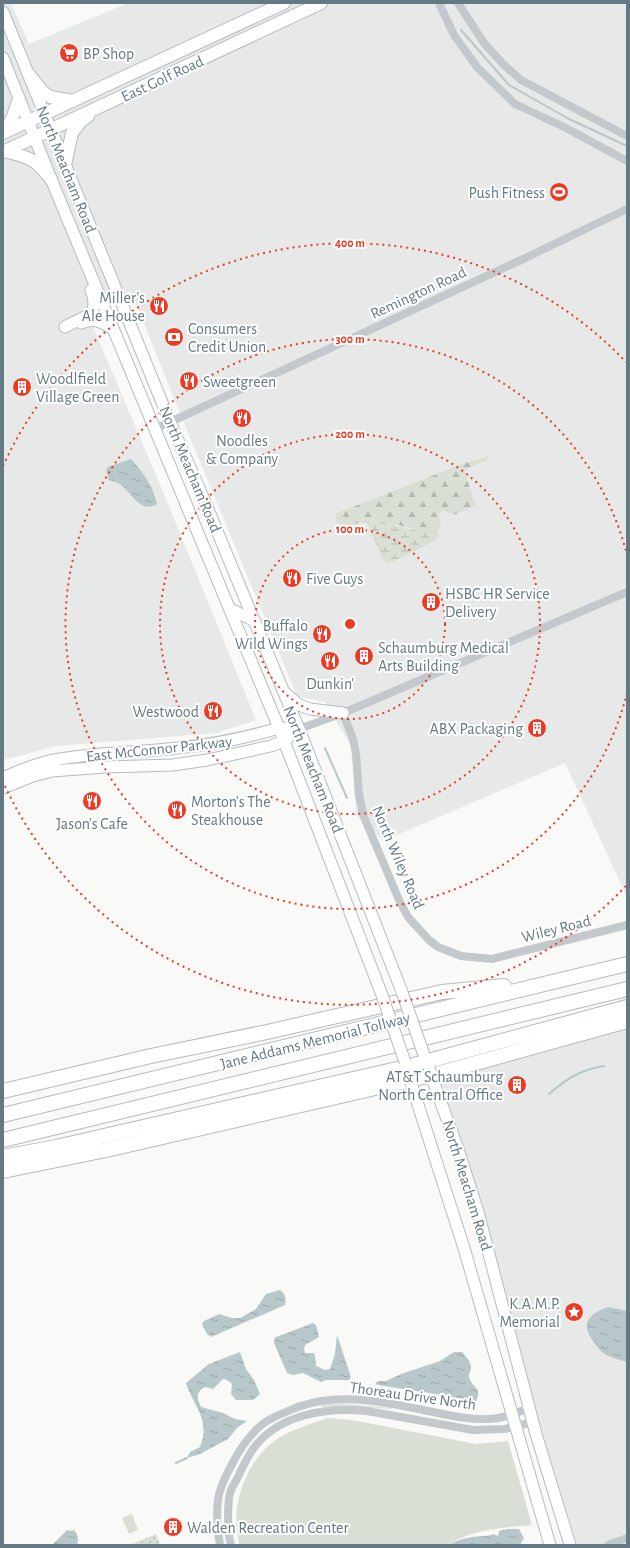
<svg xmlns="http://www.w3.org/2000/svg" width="630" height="1548" viewBox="0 0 630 1548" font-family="'Alegreya Sans',sans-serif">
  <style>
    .built { fill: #e7e9e8 }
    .grass { fill: #dadfd6 }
    .forest { fill: url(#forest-firs) }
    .wetland { fill: url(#wetland-marsh) }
    .park { fill: url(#park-dots) }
    .water { fill: url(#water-ripples) }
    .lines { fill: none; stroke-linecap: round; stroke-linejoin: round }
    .stream { stroke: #b8c7ca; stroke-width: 2 }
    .secondary-casing { stroke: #b4bcc0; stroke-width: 13 }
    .primary-casing { stroke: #b3babe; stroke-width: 14 }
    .highway-casing { stroke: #b5bbbe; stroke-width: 16 }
    .street { stroke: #c2c8cb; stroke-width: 8 }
    .secondary { stroke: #fff; stroke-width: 11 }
    .primary { stroke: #fff; stroke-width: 12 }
    .highway { stroke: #fff; stroke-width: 14 }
    .secondary-bridge-casing { stroke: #b4bcc0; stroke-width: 13; stroke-linecap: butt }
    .secondary-bridge { stroke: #fff; stroke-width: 11 }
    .ring { fill: none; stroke: #ec3a24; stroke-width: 2; stroke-dasharray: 2 4 }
    .labels { text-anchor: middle; stroke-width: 4; stroke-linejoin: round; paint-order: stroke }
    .poi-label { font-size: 16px; fill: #637984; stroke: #fff; text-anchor: start }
    .street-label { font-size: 16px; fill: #637984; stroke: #fff }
    .centre { fill: #ec3a24; stroke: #fff; stroke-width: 2 }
    .ring-label { font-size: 12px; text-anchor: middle; font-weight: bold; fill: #ec3a24; stroke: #fff; stroke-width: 4; stroke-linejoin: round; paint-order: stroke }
  </style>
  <defs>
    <pattern id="forest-firs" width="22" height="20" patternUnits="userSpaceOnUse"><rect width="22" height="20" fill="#dadfd6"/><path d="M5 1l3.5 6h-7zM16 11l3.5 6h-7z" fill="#b4bab3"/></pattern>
    <pattern id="wetland-marsh" width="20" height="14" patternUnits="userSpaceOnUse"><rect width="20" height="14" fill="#dadfd6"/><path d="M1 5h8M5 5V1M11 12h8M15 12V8" fill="none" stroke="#b4bab3"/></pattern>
    <pattern id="park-dots" width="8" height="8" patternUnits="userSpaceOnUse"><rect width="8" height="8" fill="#dadfd6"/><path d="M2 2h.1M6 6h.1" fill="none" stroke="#b4bab3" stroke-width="1.8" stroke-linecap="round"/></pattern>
    <pattern id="water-ripples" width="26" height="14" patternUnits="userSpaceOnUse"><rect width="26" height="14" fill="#b8c7ca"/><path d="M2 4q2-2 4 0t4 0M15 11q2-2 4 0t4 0" fill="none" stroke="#99a6aa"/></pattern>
  </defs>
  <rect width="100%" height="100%" fill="#f9f9f7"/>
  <path class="built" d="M3,3h8l18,41 99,-41h499v894l-62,-134 -182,78 -27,-26 -5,-69 -26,-44 -28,-6 -118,-285 -48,-120 -44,20 1,4 76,179 92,226 -40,13 -160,13 -53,14z
    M627,1020v525h-50l-86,-280 -62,-183z"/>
  <path class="grass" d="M344,1404l48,4v1l-49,-3 -21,1v-2z
    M328,1418l24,2 124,24 32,-3 24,84c-22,2 -65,5 -82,20h-210c-12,-37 6,-87 40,-108 12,-7 34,-15 48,-19z
    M132,1514l6,16 -9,4 -7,-16z"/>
  <path class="forest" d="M489,456l-2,4 -23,10 12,36 -23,9 -10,-5 -4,4 2,12 -4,6 -13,-1 -26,-6 -9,2 -6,-7h-11l-5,3 -7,-1 -16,8 -7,-8 -2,-8 127,-50z"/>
  <path class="wetland" d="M378,518l5,2 6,7c14,-2 22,3 35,4 5,0 9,-1 13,1l2,5 -9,6 -37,19 -5,1 -5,-3 -16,-37 5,-3z"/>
  <path class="park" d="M156,1534l4,11h-31h1z"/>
  <path class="water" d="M131,459c12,13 22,27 26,45 -18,11 -26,-14 -39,-21 -2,-1 -6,-2 -9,-3l-3,-10 2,-3z
    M280,1290c5,3 7,9 5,15l-74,32 -4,-3 -5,-10 2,-3 15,-7 13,4h8l16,-9 10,-15z
    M608,1307l19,4v51c-7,-2 -15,-4 -21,-7 -6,-4 -11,-11 -15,-17 -11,-17 1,-25 17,-31z
    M313,1323l3,2 3,12 -14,8 -1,4 1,4h9l1,3 1,10 9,4 5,-1 5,-15 2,-19 14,42 -2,3h-23l-5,2 -18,-9 -10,2 -6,-2 -13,-30v-4l2,-2z
    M240,1352l6,17 8,11 6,14 -7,6h-17l-5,-6 1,-10 -5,-4 -4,-1 -10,10 -8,-2c-10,6 -8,11 -4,20l22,6 12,6 12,2 -10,7 -9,11 -28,15 -13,4 3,-6 10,-5c11,-28 -6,-39 -14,-64l23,-19z
    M454,1352h8c4,5 9,9 9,16 0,4 -3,6 -2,9 3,12 14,9 7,25l-7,-1 -21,-5 -70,-11 -3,-1 3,-3h8l15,-7 39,-13z
    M508,1529h11l5,9 -4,7h-70c7,-6 20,-8 31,-9 4,0 8,0 12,-2l5,2 1,-5z
    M67,1530l3,1 4,-1c4,5 5,8 3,15h-25z"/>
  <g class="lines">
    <path class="stream" d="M461,30l48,55 60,34 58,27
      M325,748l22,50
      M549,1094c17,-15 33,-25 55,-28
      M176,1463l11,-5"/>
    <defs>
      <path id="secondary" d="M3,12l167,410 33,75 96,232 103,263
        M3,58l48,121 228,549 103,267
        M81,323c15,-5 18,-2 32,6
        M65,327c19,-12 36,-9 26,-37
        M230,609l25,12
        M285,693l14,12 11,4 33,4
        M3,778c15,-7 30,-13 46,-17 42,-9 85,-8 128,-13 35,-3 68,-10 102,-20h7
        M3,788l30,-12 19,-5 53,-4 68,-2 34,-5 64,-14 13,-5 15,-12
        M433,1081l25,68 20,63 58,222 34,111
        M412,1086l52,162 86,297"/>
      <path id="primary" d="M28,73l14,18 8,6 23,4
        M3,132l9,-13 7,-20
        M3,133l281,-130
        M5,151c26,7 29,7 46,28
        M3,152l318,-149
        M65,165l7,-32 9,-12 7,-5"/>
      <path id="highway" d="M3,1091l148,-35 116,-24 175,-40 62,-6
        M3,1115l624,-151
        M3,1140l624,-151
        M3,1157l53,-10 350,-80 221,-60
        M3,1171l103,-21 330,-76 191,-53"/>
    </defs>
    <use href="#secondary" class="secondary-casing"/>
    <use href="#primary" class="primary-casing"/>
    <use href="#highway" class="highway-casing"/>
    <path class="street" d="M439,3l15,32 23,32 38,37 51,24 61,33
      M458,3l26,40 20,22 17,15 106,56
      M155,429l366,-169 106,-51
      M343,713l10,26 3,14 3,42 5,22 35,83 9,17 21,23 9,7 23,9 31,3 135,-34
      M299,729l44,-16 284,-121
      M220,1545c-3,-16 -5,-42 1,-57 3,-9 11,-24 16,-33 7,-12 20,-29 32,-35 5,-3 11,-6 17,-8 45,-22 96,-11 142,-1 20,4 40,9 60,8 14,0 28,-6 41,-11
      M231,1545c-4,-12 -4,-44 0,-55 2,-5 5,-9 7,-13 4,-9 8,-17 13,-25 25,-38 75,-45 116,-41l106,19 32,-1 28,-7
      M608,1545l19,-7"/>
    <use href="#secondary" class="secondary"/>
    <use href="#primary" class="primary"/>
    <use href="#highway" class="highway"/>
    <defs>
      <path id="secondary-bridge" d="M402,992l22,63
        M382,995l23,67
        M429,1067l4,14
        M408,1071l4,15"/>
    </defs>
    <use href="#secondary-bridge" class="secondary-bridge-casing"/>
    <use href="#secondary-bridge" class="secondary-bridge"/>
  </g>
  <g class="ring">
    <circle cx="350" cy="624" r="95"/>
    <circle cx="350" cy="624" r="190"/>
    <path d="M627 693A285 285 0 1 1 627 555"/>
    <path d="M626 886A381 381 0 0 1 3 782M3 466A381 381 0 0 1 626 362"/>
  </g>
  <defs>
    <symbol id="supermarket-disc" viewBox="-11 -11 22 22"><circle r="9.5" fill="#ec3a24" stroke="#fff"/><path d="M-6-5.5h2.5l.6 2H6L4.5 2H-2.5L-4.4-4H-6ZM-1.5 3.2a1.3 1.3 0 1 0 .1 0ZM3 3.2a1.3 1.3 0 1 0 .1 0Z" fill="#fff"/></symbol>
    <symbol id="stadium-disc" viewBox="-11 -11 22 22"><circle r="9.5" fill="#ec3a24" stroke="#fff"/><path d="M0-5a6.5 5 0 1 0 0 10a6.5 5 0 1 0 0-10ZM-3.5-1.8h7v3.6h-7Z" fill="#fff"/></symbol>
    <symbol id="restaurant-disc" viewBox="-11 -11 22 22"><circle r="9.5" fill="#ec3a24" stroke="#fff"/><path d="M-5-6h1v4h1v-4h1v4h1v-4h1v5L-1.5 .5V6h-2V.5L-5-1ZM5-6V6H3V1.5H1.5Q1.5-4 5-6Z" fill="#fff"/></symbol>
    <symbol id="bank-disc" viewBox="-11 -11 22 22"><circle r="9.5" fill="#ec3a24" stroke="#fff"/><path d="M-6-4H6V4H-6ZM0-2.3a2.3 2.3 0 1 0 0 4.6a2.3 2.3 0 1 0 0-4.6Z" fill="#fff"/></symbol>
    <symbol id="building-disc" viewBox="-11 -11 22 22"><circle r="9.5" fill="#ec3a24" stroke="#fff"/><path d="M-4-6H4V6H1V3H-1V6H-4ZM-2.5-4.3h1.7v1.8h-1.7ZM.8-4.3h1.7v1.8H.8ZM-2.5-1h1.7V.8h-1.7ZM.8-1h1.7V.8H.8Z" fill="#fff"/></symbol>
    <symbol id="sight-disc" viewBox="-11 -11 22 22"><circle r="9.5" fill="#ec3a24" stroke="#fff"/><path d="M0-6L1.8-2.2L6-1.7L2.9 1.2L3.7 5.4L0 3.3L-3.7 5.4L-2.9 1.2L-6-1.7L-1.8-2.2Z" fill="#fff"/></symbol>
  </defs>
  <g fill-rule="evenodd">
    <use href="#supermarket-disc" x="58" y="42" width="22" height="22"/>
    <use href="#stadium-disc" x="548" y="181" width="22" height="22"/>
    <use href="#restaurant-disc" x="148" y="295" width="22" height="22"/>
    <use href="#bank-disc" x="163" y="326" width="22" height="22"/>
    <use href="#restaurant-disc" x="178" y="370" width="22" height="22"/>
    <use href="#building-disc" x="11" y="376" width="22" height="22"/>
    <use href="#restaurant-disc" x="231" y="407" width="22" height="22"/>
    <use href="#restaurant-disc" x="281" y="567" width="22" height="22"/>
    <use href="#building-disc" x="420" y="591" width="22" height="22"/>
    <use href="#restaurant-disc" x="311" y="623" width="22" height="22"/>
    <use href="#building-disc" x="353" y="645" width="22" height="22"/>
    <use href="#restaurant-disc" x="319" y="650" width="22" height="22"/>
    <use href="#restaurant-disc" x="202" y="700" width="22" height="22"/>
    <use href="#building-disc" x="526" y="717" width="22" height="22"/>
    <use href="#restaurant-disc" x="81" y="790" width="22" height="22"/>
    <use href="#restaurant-disc" x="166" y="799" width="22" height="22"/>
    <use href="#building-disc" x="506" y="1074" width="22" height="22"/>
    <use href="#sight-disc" x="563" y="1301" width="22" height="22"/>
    <use href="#building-disc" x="162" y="1516" width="22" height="22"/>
  </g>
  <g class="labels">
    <g class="poi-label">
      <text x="83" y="59">BP Shop</text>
      <text x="545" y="198" text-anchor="end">Push Fitness</text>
      <text x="145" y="303" text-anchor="end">Miller's<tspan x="145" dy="18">Ale House</tspan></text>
      <text x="188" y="334">Consumers<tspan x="188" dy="18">Credit Union</tspan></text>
      <text x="36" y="384">Woodlfield<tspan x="36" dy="18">Village Green</tspan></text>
      <text x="203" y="387">Sweetgreen</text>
      <text x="242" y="446" text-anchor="middle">Noodles<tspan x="242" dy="18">&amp; Company</tspan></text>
      <text x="306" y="584">Five Guys</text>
      <text x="445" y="599">HSBC HR Service<tspan x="445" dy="18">Delivery</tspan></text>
      <text x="308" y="631" text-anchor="end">Buffalo<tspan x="308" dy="18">Wild Wings</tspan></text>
      <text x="378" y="653">Schaumburg Medical<tspan x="378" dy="18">Arts Building</tspan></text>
      <text x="330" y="689" text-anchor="middle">Dunkin'</text>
      <text x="199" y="717" text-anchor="end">Westwood</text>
      <text x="523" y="734" text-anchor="end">ABX Packaging</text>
      <text x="191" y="807">Morton's The<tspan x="191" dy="18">Steakhouse</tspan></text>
      <text x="92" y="829" text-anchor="middle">Jason's Cafe</text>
      <text x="503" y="1082" text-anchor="end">AT&amp;T Schaumburg<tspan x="503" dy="18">North Central Office</tspan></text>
      <text x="560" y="1309" text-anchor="end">K.A.M.P.<tspan x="560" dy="18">Memorial</tspan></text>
      <text x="187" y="1533">Walden Recreation Center</text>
    </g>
    <g class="street-label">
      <text transform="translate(162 78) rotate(-25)" y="6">East Golf Road</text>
      <text transform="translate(67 169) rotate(68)" y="6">North Meacham Road</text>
      <text transform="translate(418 292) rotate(-25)" y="6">Remington Road</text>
      <text transform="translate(191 469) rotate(67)" y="6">North Meacham Road</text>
      <text transform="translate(159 748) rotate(-6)" y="6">East McConnor Parkway</text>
      <text transform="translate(314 769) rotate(68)" y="6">North Meacham Road</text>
      <text transform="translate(399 857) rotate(67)" y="6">North Wiley Road</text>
      <text transform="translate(556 928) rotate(-14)" y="6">Wiley Road</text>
      <text transform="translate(315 1040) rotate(-14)" y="6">Jane Addams Memorial Tollway</text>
      <text transform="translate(468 1185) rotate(73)" y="6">North Meacham Road</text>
      <text transform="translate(413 1395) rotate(8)" y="6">Thoreau Drive North</text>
    </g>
  </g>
  <circle cx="350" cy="624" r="6" class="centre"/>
  <g class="ring-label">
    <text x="350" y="247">400 m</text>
    <text x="350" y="343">300 m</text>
    <text x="350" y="438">200 m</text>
    <text x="350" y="533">100 m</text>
  </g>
  <rect width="630" height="1548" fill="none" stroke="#637984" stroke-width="8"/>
</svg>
